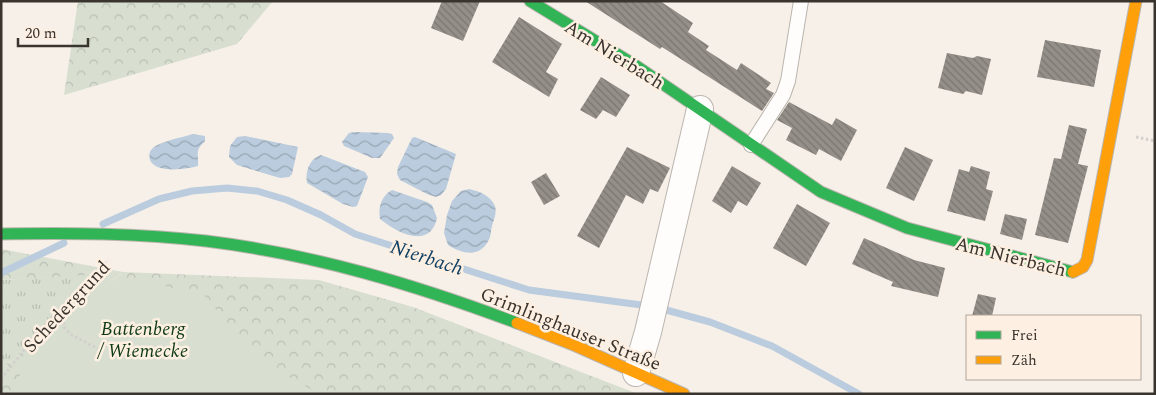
<svg xmlns="http://www.w3.org/2000/svg" width="1156" height="395" viewBox="0 0 1156 395" font-family="Spectral,serif">
  <style>
    .grass { fill: url(#grass-tufts) }
    .forest { fill: url(#forest-crowns) }
    .park { fill: #d8dfd1 }
    .water { fill: url(#water-waves) }
    .lines { fill: none; stroke-linecap: round; stroke-linejoin: round }
    .stream { stroke: #baccdd; stroke-width: 7 }
    .building { fill: url(#building-back-hatch) }
    .lane-casing { stroke: #bab5ae; stroke-width: 16 }
    .street-casing { stroke: #bab5ae; stroke-width: 28 }
    .fast-casing { stroke: #bab5ae; stroke-width: 13 }
    .slow-casing { stroke: #bab5ae; stroke-width: 13 }
    .path { stroke: #d3d0cd; stroke-width: 3; stroke-dasharray: 2.5 2.5; stroke-linecap: butt }
    .lane { stroke: #fefdfc; stroke-width: 14 }
    .street { stroke: #fefdfc; stroke-width: 26 }
    .fast { stroke: #30b455; stroke-width: 11 }
    .slow { stroke: #ff9f0a; stroke-width: 11 }
    .labels { text-anchor: middle; stroke-width: 5; stroke-linejoin: round; paint-order: stroke }
    .street-label { font-size: 19px; fill: #3a342e; stroke: #fdf0e2 }
    .park-label { font-size: 19px; font-style: italic; fill: #0e3a15; stroke: #fdf0e2 }
    .water-label { font-size: 20px; font-style: italic; fill: #124165; stroke: #fdf0e2 }
  </style>
  <defs>
    <pattern id="grass-tufts" width="24" height="20" patternUnits="userSpaceOnUse" patternTransform="scale(1.25)"><rect width="24" height="20" fill="#d8dfd1"/><path d="M3 7l-1-3M5 7V3M7 7l1-3M15 17l-1-3M17 17v-4M19 17l1-3" fill="none" stroke="#bac0b4"/></pattern>
    <pattern id="forest-crowns" width="20" height="18" patternUnits="userSpaceOnUse" patternTransform="scale(1.25)"><rect width="20" height="18" fill="#d8dfd1"/><path d="M2 6a3 3 0 1 1 6 0M12 15a3 3 0 1 1 6 0" fill="none" stroke="#bac0b4"/></pattern>
    <pattern id="water-waves" width="16" height="10" patternUnits="userSpaceOnUse" patternTransform="scale(1.25)"><rect width="16" height="10" fill="#baccdd"/><path d="M0 5q4-4 8 0t8 0" fill="none" stroke="#98a6b4"/></pattern>
    <pattern id="building-back-hatch" width="6" height="6" patternUnits="userSpaceOnUse" patternTransform="scale(1.25)"><rect width="6" height="6" fill="#958f89"/><path d="M-1 5l2 2M0 0l6 6M5-1l2 2" fill="none" stroke="#7b7670"/></pattern>
  </defs>
  <rect width="100%" height="100%" fill="#f7f0e8"/>
  <path class="grass" d="M123,272l-122,97v-89z"/>
  <path class="forest" d="M78,1h195l-36,43 -173,51z
    M1,249l122,23 196,8 94,27 225,87h-637v-25l121,-96 -121,7z"/>
  <path class="park" d="M110,282l41,1 53,12 45,54 40,28 30,17h-310l15,-26 10,-24 37,-39z"/>
  <path class="water" d="M355,132l33,1 4,1 2,4 -14,20h-8l-28,-12 -2,-4 7,-9z
    M193,134l12,2v5c-11,11 -6,12 -7,25 -11,3 -42,8 -48,-6 -1,-3 -1,-9 2,-11 6,-7 31,-12 41,-15z
    M245,136l53,11 -6,27 -3,3 -9,1 -43,-13 -8,-8 1,-11 7,-9z
    M415,137l41,17 -10,35 -5,6 -5,2 -9,-3 -27,-14 -3,-6 1,-7 14,-29z
    M321,155l44,17 3,5 -11,29 -4,1 -10,-3 -36,-21c-2,-11 2,-24 14,-28z
    M469,189c10,2 22,7 26,17 2,7 -1,13 -3,20 -1,3 -1,8 -2,11 -8,21 -26,18 -42,8l-4,-12 3,-18 5,-14 9,-10z
    M392,190l35,12 5,3 5,13c-7,32 -40,15 -57,1 -2,-11 1,-23 12,-29z"/>
  <g class="lines">
    <path class="stream" d="M103,224l56,-25 33,-8 35,-3 30,3 30,9 34,15 34,19 174,56 120,16
      M1,273l63,-30
      M659,308l51,14 62,24 87,48"/>
  </g>
  <path class="building" d="M442,1h38l-17,40 -32,-13z
    M585,1h75l33,22 -5,9 21,14 -3,4 31,20 4,-7 30,20 -5,6 8,4 -12,18 -100,-64 -2,2z
    M519,17l43,27 -16,28 12,7 -9,18 -57,-35z
    M1045,40l56,10 -7,37 -57,-10z
    M947,53l26,5 4,-2 14,3 -9,36 -16,-4 -3,3 -25,-6z
    M601,77l29,18 -14,22 -13,-7 -7,9 -16,-9z
    M789,102l43,23 4,-7 21,12 -16,31 -22,-12 -3,6 -30,-15 6,-12 -15,-8z
    M1069,125l18,4 -9,35 10,2 -20,77 -33,-8 19,-77 7,1z
    M627,147l43,21 -12,24 -8,-3 -7,15 -17,-9 -27,53 -22,-12z
    M905,147l28,13 -19,41 -28,-13z
    M732,166l29,17 -14,23 -9,-5 -7,12 -19,-12z
    M971,166l19,6 -4,17 7,2 -8,30 -38,-10 12,-42 10,3z
    M546,173l14,23 -16,9 -13,-23z
    M797,204l33,19 -24,43 -33,-18z
    M1005,214l22,5 -5,21 -22,-6z
    M864,238l50,22 31,8 -7,29 -47,-11 2,-4 -41,-18z
    M978,294l18,4 -4,18h-20z"/>
  <g class="lines">
    <defs>
      <path id="lane" d="M751,145l32,-50 5,-14 13,-80"/>
      <path id="street" d="M636,373l12,-41 52,-223"/>
      <path id="fast" d="M530,1l105,64 186,127 86,36 166,44
        M1,234c68,-1 137,-1 205,7 107,13 210,44 311,82"/>
      <path id="slow" d="M1073,272l10,-5 4,-7 49,-259
        M517,323l59,23 108,48"/>
    </defs>
    <use href="#lane" class="lane-casing"/>
    <use href="#street" class="street-casing"/>
    <use href="#fast" class="fast-casing"/>
    <use href="#slow" class="slow-casing"/>
    <path class="path" d="M1136,137l19,4
      M63,307l1,20 6,7 36,19
      M1,379l39,-49 68,-70"/>
    <use href="#lane" class="lane"/>
    <use href="#street" class="street"/>
    <use href="#fast" class="fast"/>
    <use href="#slow" class="slow"/>
  </g>
  <g class="labels">
    <g class="street-label">
      <text transform="translate(615 54) rotate(32)" y="7">Am Nierbach</text>
      <text transform="translate(1011 256) rotate(14)" y="7">Am Nierbach</text>
      <text transform="translate(66 306) rotate(-47)" y="7">Schedergrund</text>
      <text transform="translate(571 328) rotate(22)" y="7">Grimlinghauser Straße</text>
    </g>
    <g class="park-label">
      <text x="143" y="335">Battenberg<tspan x="143" dy="22">/ Wiemecke</tspan></text>
    </g>
    <g class="water-label">
      <text transform="translate(427 257) rotate(18)" y="7">Nierbach</text>
    </g>
  </g>
  <rect width="1156" height="395" fill="none" stroke="#3a342e" stroke-width="5"/>
  <rect x="966" y="315" width="175" height="65" fill="#fdf0e2" stroke="#afa59a"/>
  <rect x="976" y="331" width="25" height="8" fill="#30b455" stroke="#afa59a"/>
  <text x="1011" y="340" font-size="15" fill="#3a342e">Frei</text>
  <rect x="976" y="356" width="25" height="8" fill="#ff9f0a" stroke="#afa59a"/>
  <text x="1011" y="365" font-size="15" fill="#3a342e">Zäh</text>
  <path d="M18 38v8h70v-8" fill="none" stroke="#3a342e" stroke-width="2.5"/>
  <text x="25" y="38" font-size="15" fill="#3a342e" stroke="#fdf0e2" stroke-width="4" paint-order="stroke">20 m</text>
</svg>
